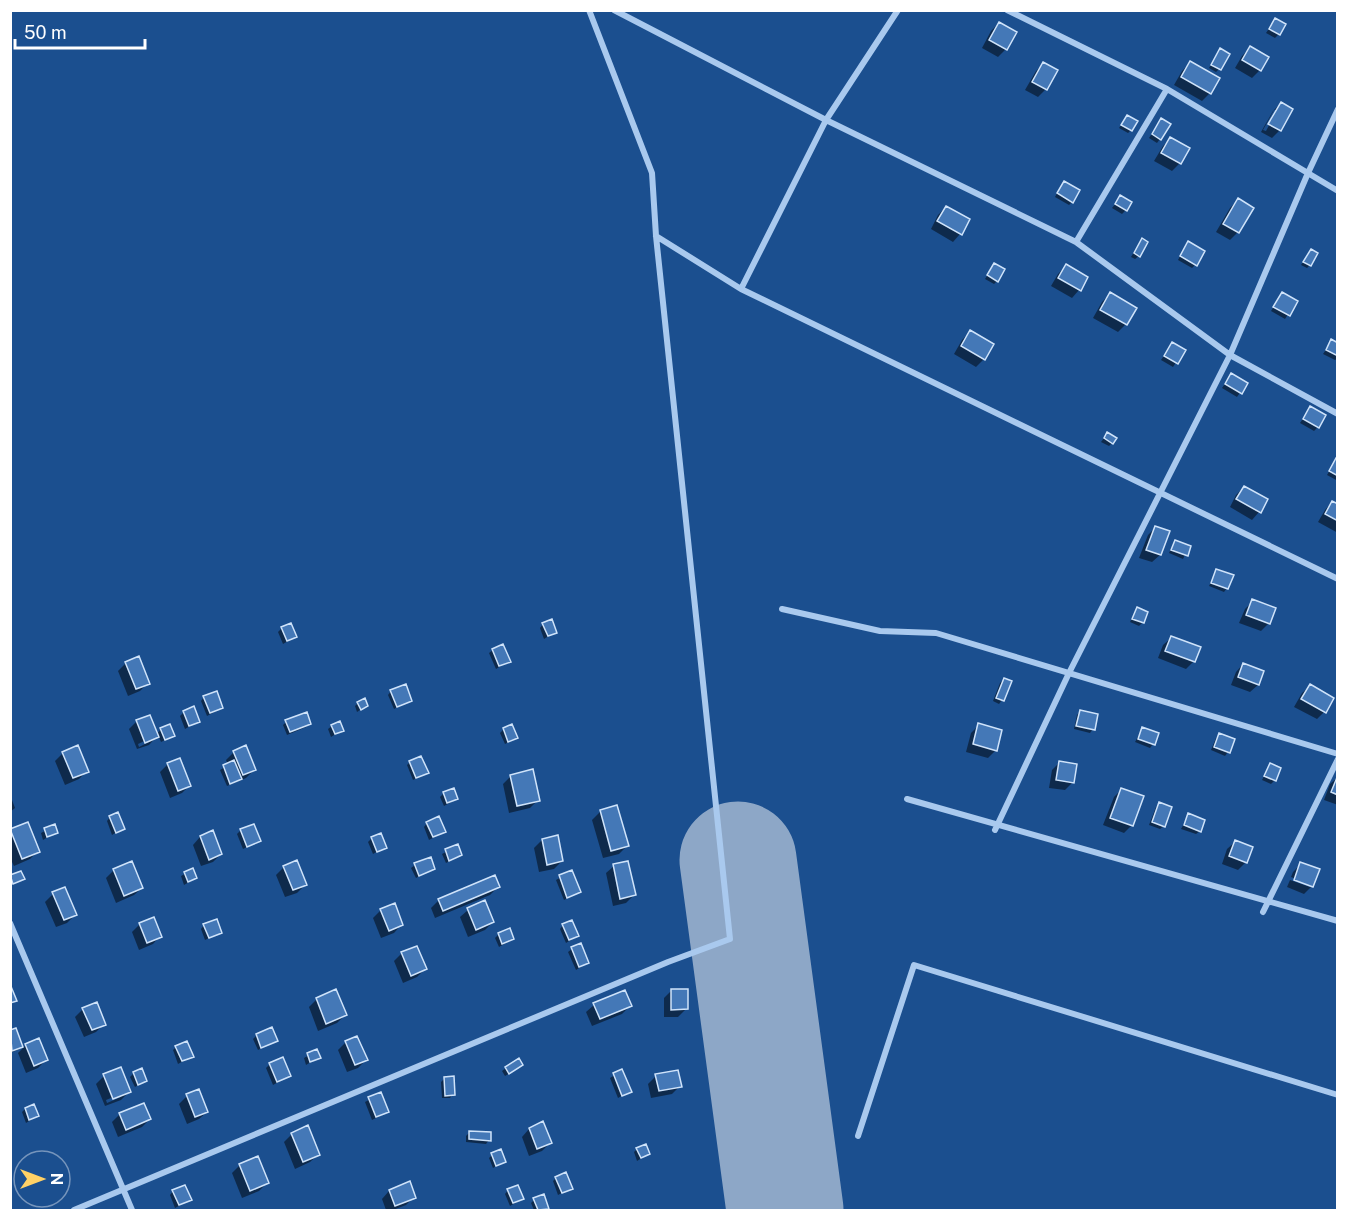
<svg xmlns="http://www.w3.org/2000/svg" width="1348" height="1221" viewBox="0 0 1348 1221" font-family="'Public Sans',sans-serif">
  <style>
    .shadow { fill: #0007; fill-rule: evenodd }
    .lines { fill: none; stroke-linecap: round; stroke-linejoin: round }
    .runway { stroke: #8da7c7; stroke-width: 117 }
    .building { fill: #4478b7; stroke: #cfe3fa; stroke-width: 1.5 }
    .minor { stroke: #a9c9ee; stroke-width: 6 }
  </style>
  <rect width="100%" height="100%" fill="#1b4f8f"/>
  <path class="shadow" d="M1275,20l4,14 -4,4 -9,-5z
    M999,23l7,26 -8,8 -16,-9 9,-17z
    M1250,48l10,22 -8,8 -17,-10 7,-12z
    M1220,50l-1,19 -3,3 -7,-4z
    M1190,63l20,30 -8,8 -28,-16 8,-14z
    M1043,64l3,25 -8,8 -13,-7 11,-19z
    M1281,103l10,6 -11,21 -8,8 -11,-6 12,-21zM1274,110h3l-11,21 -3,-1z
    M1127,117l4,13 -3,3 -9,-5z
    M1161,120l-1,19 -3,4 -8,-5z
    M1171,139l9,24 -8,8 -18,-10 9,-15z
    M1061,186l11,16 -3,3 -14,-8z
    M1121,197l5,13 -4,4 -10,-6z
    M1238,200v32l-8,8 -14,-8 14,-24z
    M946,207l14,27 -7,8 -22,-13 7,-14z
    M1139,244v12l-4,3 -4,-2z
    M1185,247l10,18 -3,3 -14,-8z
    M1311,251l-1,14 -3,3 -6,-3z
    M994,265l3,16 -3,3 -9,-5z
    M1066,266l20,12 -7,12 -7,8 -21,-12 7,-12z
    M1110,294l16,30 -8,8 -25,-14 9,-16z
    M1282,294l14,8 -11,17 -14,-8z
    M970,332l14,27 -8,8 -22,-13 8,-14z
    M1332,341l6,4v13l-3,2 -12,-6z
    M1172,344l12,6 -11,17 -12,-7z
    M1231,375l15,9 -9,13 -15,-9z
    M1310,408l8,19 -4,4 -14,-8z
    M1107,434l5,9 -3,3 -8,-4z
    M1336,460h2v21l-11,-6z
    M1244,487l15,25 -7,8 -22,-13 6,-12z
    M1332,502l6,3v28l-20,-11 7,-12z
    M1156,527l4,28 -8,7 -13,-4 9,-23z
    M1175,541l14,6 -6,12 -14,-6z
    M1217,571l10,17 -3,4 -15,-6z
    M1253,601l16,22 -8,8 -22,-8 6,-14z
    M1137,609l6,13 -4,4 -9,-4z
    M543,624l12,8 -11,7 -4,-11z
    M282,628l13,9 -12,7 -5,-12z
    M1171,638l23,23 -8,8 -28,-11 5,-13z
    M493,650l16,11 -13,8 -7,-16z
    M126,663l22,20 -8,8 -12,5 -10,-25z
    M1243,664l19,8 -4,13 -8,7 -19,-7 5,-13z
    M1004,679l-2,21 -3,4 -6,-3 7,-18z
    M1310,686l14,26 -7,7 -23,-12 8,-14z
    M391,691l20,9 -17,9 -6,-14z
    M204,697l18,11 -15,8 -6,-15z
    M358,703l8,3 -9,6 -2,-6z
    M184,712l15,9 -14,8 -5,-13z
    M1080,712l13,17 -3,4 -16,-4 3,-14z
    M137,721l19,14 5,-6 12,7 -12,6 -3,-7 -9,10 -12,4 -8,-20zM149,739v3l-10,5 -1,-3z
    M286,722l24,1 -4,4 -19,8 -4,-10z
    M979,725l17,25 -8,8 -22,-6 5,-19z
    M332,726l10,4 -11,7 -3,-8z
    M1143,728l10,16 -3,4 -15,-6z
    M504,729l12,9 -11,6 -5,-11z
    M1219,735l9,17 -3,4 -14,-6 5,-12z
    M234,752l20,18 -8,8 -19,8 -7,-16 8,-5 -2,-5z
    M63,753l24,18 -8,8 -14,6 -10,-24z
    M179,760l11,25 -8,8 -12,5 -10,-26 7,-7z
    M410,762l17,11 -14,7 -6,-15z
    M1060,762l13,20 -8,8 -16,-2 3,-18z
    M1270,765l5,15 -4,4 -9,-4z
    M511,776l27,24 -8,8 -21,5 -6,-29z
    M1338,777v28l-14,-5 6,-16z
    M1122,789l10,36 -8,8 -21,-8 11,-28z
    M444,793l13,6 -13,7 -4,-9z
    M12,800l3,8 -5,4v-11z
    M1160,804l4,22 -4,3 -11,-4 7,-18z
    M616,807l11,39 -8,8 -16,4 -11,-38 8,-8z
    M1189,815l11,16 -4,3 -15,-5z
    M110,817l13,11 -11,7 -5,-14z
    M427,823l17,9 -15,8 -5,-13z
    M27,824l11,27 -8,8 -16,7 -4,-8v-27z
    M54,826l2,6 -13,8 -2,-7z
    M241,830l18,11 -16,8 -6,-15z
    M200,837l21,17 -8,8 -12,4 -8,-21z
    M372,838l13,9 -12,7 -5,-12z
    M542,840l20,21 -8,8 -15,3 -5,-24z
    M1235,842l11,20 -8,8 -16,-6 5,-15z
    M457,846l4,9 -15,8 -4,-9z
    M1301,864l11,22 -8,8 -17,-7 3,-7 20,7v-3l-19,-7 2,-5z
    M415,865l19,3 -18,10 -5,-10z
    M614,866l20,29 -8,8 -13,3 -7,-33z
    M284,867l21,18 -8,8 -12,4 -9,-22z
    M114,870l28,18 -8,7 -18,8 -10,-25z
    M192,870l4,8 -12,7 -3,-9z
    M571,872l8,20 -15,8 -8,-20z
    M498,887l-8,8 -55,23 -4,-10 8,-8z
    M53,894l22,21 -8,8 -11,4 -11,-25z
    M484,902l9,20 -8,8 -17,7 -8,-20 8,-7z
    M381,910l20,15 -7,8 -13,5 -8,-20z
    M140,924l20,12 -7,8 -14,6 -7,-18z
    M204,925l17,7 -16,8 -4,-11z
    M563,925l14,11 -11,7 -6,-14z
    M499,934l14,5 -14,8 -4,-9z
    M572,949l15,14 -11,7 -8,-18z
    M402,953l23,16 -8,8 -14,6 -9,-22z
    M672,990l14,19 -8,8h-14v-19z
    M317,999l28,16 -8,8 -19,8 -9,-24z
    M594,1005l36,1 -8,8 -30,12 -6,-14z
    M83,1009l21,15 -8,8 -12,5 -9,-20z
    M15,1030l7,18 -12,5v-21z
    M257,1035l19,6 -18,9 -5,-11z
    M346,1042l20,18 -8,8 -11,4 -9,-22z
    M26,1045l20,15 -8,8 -12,5 -8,-20z
    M176,1047l16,9 -14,8 -5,-14z
    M316,1051l3,6 -13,8 -2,-7z
    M270,1064l19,12 -16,9 -7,-17z
    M506,1068h12l-13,8 -3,-5z
    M621,1071l9,20 -12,7 -8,-20z
    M134,1073l12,7 -11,7 -5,-10z
    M104,1076l25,16 -8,8 -16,6 -9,-22zM121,1094v3l-14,6 -1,-3z
    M656,1076l24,10 -8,8 -21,4 -3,-14z
    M445,1078l8,16 -3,4h-8l-1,-16z
    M380,1094l8,18 -16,8 -7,-18z
    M187,1096l20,16 -8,7 -12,5 -8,-20z
    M25,1109l12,7 -11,7 -4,-11z
    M120,1114l30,5 -8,8 -24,10 -6,-15z
    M529,1129l21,14 -8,8 -13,5 -7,-19z
    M470,1132l19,8 -3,4 -20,-2v-6z
    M292,1134l26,21 -8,7 -15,7 -11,-27z
    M637,1149l11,5 -11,7 -3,-9z
    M492,1155l12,6 -11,7 -4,-10z
    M240,1165l27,18 -8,8 -17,7 -10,-25z
    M556,1178l15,10 -13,7 -5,-14z
    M60,1181l3,8 -3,4z
    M409,1183l5,14 -8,8 -13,5h-7l-4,-11 7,-8z
    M508,1190l14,9 -12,7 -5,-12z
    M173,1191l17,9 -15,8 -5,-13z
    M534,1200l13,8 -2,2h-11l-3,-7z"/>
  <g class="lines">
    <path class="runway" d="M738,860l47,350"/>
  </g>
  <path class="building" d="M1275,18l11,6 -6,11 -11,-6z
    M999,22l18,10 -10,18 -18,-10z
    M1250,46l19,11 -8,14 -19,-11z
    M1220,48l10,6 -9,16 -10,-5z
    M1190,61l30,17 -9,16 -30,-17z
    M1043,62l15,8 -11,20 -15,-8z
    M1281,102l12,7 -12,22 -13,-7z
    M1127,115l11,6 -6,10 -11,-6z
    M1161,118l10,6 -10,16 -9,-6z
    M1170,137l20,11 -9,16 -20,-11z
    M1064,181l16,9 -7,13 -16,-10z
    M1120,195l12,7 -5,9 -12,-7z
    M1238,198l16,10 -15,25 -16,-9z
    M946,206l24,13 -8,16 -25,-14z
    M1142,238l6,4 -8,15 -6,-4z
    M1188,241l17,10 -8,15 -17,-10z
    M1311,249l7,4 -7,13 -8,-4z
    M994,263l11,6 -7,13 -11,-7z
    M1066,264l22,13 -7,14 -23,-13z
    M1110,292l27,16 -10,17 -27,-15z
    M1282,292l16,9 -8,15 -17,-9z
    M970,330l24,14 -9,16 -24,-14z
    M1331,339l7,4v13l-12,-6z
    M1172,342l14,8 -8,14 -14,-8z
    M1231,373l17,10 -6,11 -17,-10z
    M1310,406l16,9 -7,13 -16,-9z
    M1107,432l10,6 -4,6 -9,-6z
    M1336,458l2,1v17l-9,-5z
    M1244,486l24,13 -7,14 -25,-14z
    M1332,501l6,3v17l-13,-7z
    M1155,526l15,5 -9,24 -15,-5z
    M1175,540l16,6 -3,10 -17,-6z
    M1216,569l18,6 -6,14 -17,-6z
    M1252,599l24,9 -6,16 -24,-9z
    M1137,607l11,5 -4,11 -12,-4z
    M552,619l5,14 -9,3 -6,-13z
    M291,623l6,14 -10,4 -6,-14z
    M1171,636l30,11 -6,15 -30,-11z
    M503,644l8,18 -12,4 -7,-17z
    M139,656l11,28 -14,5 -11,-27z
    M1243,663l21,8 -5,14 -21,-8z
    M1004,678l8,3 -8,20 -8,-3z
    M406,684l6,17 -15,6 -7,-17z
    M1310,684l24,14 -8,15 -25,-14z
    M217,691l6,17 -13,5 -7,-17z
    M365,698l3,8 -7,4 -4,-8z
    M194,706l6,16 -11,4 -6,-15z
    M1080,710l18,4 -3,16 -19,-4z
    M307,712l4,12 -21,8 -5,-12z
    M150,715l9,22 -14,6 -9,-23z
    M340,721l4,10 -9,3 -4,-9z
    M978,723l24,7 -5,21 -24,-7z
    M170,724l5,12 -10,4 -5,-12z
    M512,724l6,14 -10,4 -5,-14z
    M1142,727l17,6 -4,12 -17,-6z
    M1219,733l16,6 -5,14 -16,-6z
    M78,745l11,27 -16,6 -11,-26z
    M246,745l10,25 -13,5 -10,-24z
    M421,756l8,17 -13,5 -7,-17z
    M180,758l11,28 -13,5 -11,-28z
    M234,760l8,19 -12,5 -7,-19z
    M1059,761l18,3 -3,19 -18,-3z
    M1270,763l11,5 -5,13 -12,-5z
    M533,769l7,32 -23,5 -7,-31z
    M1338,775v20l-7,-3z
    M454,788l4,11 -11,4 -4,-11z
    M1121,788l23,8 -11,30 -23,-8z
    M1159,802l13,5 -7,20 -13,-5z
    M617,805l12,41 -18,5 -11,-41z
    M118,812l7,17 -9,4 -7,-17z
    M1188,813l17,7 -4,12 -17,-7z
    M439,816l7,16 -13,5 -7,-15z
    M28,822l12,30 -18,7 -12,-30z
    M55,824l3,9 -11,4 -3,-9z
    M254,824l7,17 -14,6 -7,-18z
    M213,830l9,24 -13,6 -9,-24z
    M381,833l6,15 -10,4 -6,-15z
    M558,835l5,26 -16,4 -5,-26z
    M1235,840l18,7 -6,16 -18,-7z
    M458,844l4,11 -13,6 -4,-12z
    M431,857l4,12 -16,7 -5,-13z
    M297,860l10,25 -14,5 -10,-24z
    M132,861l11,27 -19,8 -11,-27z
    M628,861l8,34 -16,4 -7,-35z
    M1300,862l20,7 -7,18 -19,-7z
    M193,868l4,10 -9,4 -4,-10z
    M572,870l9,22 -14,6 -8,-23z
    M21,871l4,8 -12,5 -3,-9z
    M495,875l5,12 -57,24 -5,-12z
    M65,887l12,28 -13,5 -12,-28z
    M485,900l9,22 -18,8 -9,-22z
    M395,903l8,22 -14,6 -9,-22z
    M154,917l8,20 -15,6 -8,-20z
    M217,919l5,14 -13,5 -6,-14z
    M572,920l7,16 -10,4 -7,-16z
    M510,928l4,11 -12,5 -4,-11z
    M581,943l8,20 -10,4 -8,-20z
    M417,946l10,23 -16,7 -10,-24z
    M10,984l7,17 -7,2z
    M336,989l11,26 -21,9 -10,-26z
    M671,989h17v20l-17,1z
    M625,990l7,16 -32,13 -7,-16z
    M97,1002l9,23 -14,5 -10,-22z
    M272,1027l6,14 -17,7 -5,-14z
    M16,1028l7,19 -11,4 -2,-21z
    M357,1036l11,24 -13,5 -10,-24z
    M39,1038l9,22 -14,6 -9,-22z
    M187,1041l7,16 -12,4 -7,-15z
    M317,1049l4,9 -11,4 -3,-9z
    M283,1057l8,19 -14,6 -8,-19z
    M519,1058l4,7 -14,9 -4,-7z
    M121,1067l10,25 -18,7 -10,-25z
    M142,1068l5,13 -9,4 -5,-13z
    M622,1069l10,23 -10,4 -9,-23z
    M678,1070l4,17 -23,4 -4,-17z
    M454,1076l1,19 -10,1 -1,-19z
    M199,1089l9,23 -13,5 -9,-23z
    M381,1092l8,20 -13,5 -8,-20z
    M144,1103l7,16 -25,11 -7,-17z
    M34,1104l5,12 -10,4 -4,-12z
    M543,1121l9,22 -15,6 -8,-21z
    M308,1125l12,30 -17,7 -12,-29z
    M469,1131l22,1v9l-22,-2z
    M646,1144l4,10 -9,4 -5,-10z
    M501,1149l5,13 -10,4 -5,-13z
    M258,1156l11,27 -19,8 -11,-27z
    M566,1172l7,17 -11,4 -7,-16z
    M410,1181l6,17 -21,8 -6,-16z
    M185,1185l7,15 -13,5 -7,-15z
    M518,1185l6,14 -11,4 -6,-14z
    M544,1194l5,15 -11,1 -5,-12z"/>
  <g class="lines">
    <path class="minor" d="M614,10l212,110 250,122 154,113 108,59
      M1007,10l160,79 171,102
      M656,236l85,53 85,-169 72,-110
      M1076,242l91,-153
      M741,289l597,290
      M782,609l98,22 56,2 402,121
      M907,799l431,122
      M995,830l74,-157 161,-318 78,-182 30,-64
      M1263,912l75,-153
      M10,923l122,287
      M858,1136l56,-171 424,130
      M74,1210l594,-248 62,-23 -74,-703 -4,-63 -63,-163"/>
  </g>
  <rect width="1348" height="1221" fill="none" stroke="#ffffff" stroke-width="24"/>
  <g transform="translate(42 1179) rotate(90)"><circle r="28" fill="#1b4f8f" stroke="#7695bc" stroke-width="1.5"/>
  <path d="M0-4.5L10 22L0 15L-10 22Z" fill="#ffd166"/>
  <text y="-9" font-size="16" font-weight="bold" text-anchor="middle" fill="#ffffff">N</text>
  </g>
  <path d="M15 39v9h130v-9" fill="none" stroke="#ffffff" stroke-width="3"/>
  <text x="24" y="39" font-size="18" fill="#ffffff" stroke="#1b4f8f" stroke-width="4.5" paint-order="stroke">50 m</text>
</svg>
